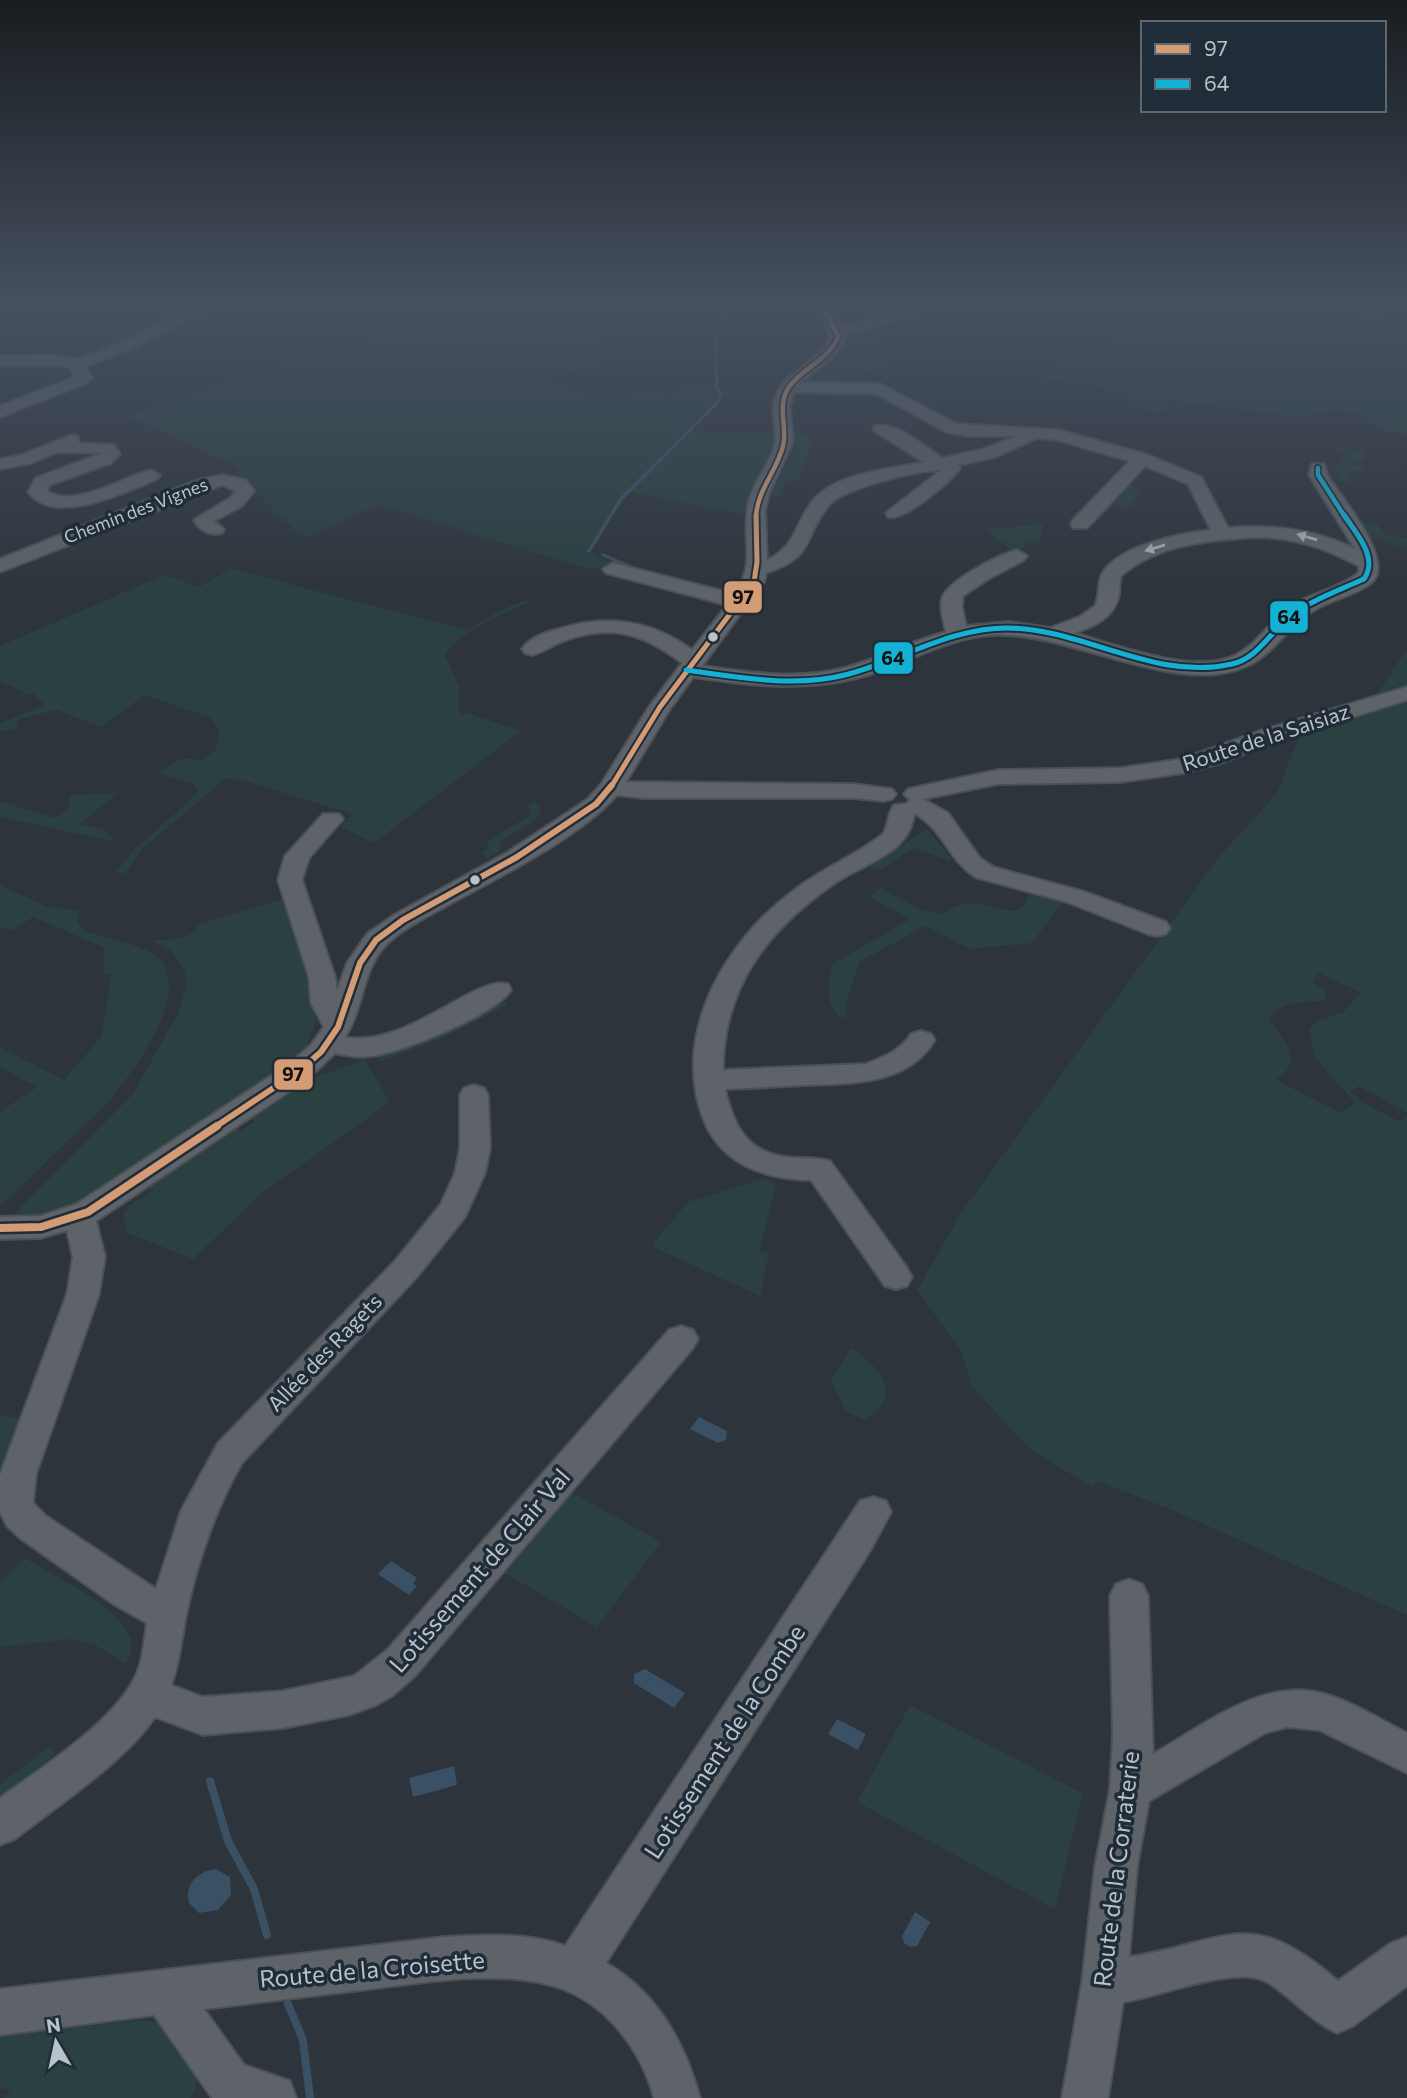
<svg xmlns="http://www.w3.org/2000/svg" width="1407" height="2098" viewBox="0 0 1407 2098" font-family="Commissioner,sans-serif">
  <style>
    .green { fill: #2a4041; fill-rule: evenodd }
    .water { fill: #3a5064 }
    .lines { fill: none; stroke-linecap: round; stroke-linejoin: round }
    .stream-far1 { stroke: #3a5064; stroke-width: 3.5 }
    .stream { stroke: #3a5064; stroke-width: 8 }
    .minor-casing { stroke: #4b5055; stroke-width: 4 }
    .minor { fill: #5d6369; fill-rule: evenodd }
    .bus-1-far3-casing { stroke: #202c37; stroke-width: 8 }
    .bus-1-far2-casing { stroke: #202c37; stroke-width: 9 }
    .bus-1-far1-casing { stroke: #202c37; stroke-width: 11 }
    .bus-1-casing { stroke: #202c37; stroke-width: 13 }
    .bus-2-far1-casing { stroke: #202c37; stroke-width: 8 }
    .bus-2-casing { stroke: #202c37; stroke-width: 9 }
    .bus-1-far3 { stroke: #d39c74; stroke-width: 4.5 }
    .bus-1-far2 { stroke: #d39c74; stroke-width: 5 }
    .bus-1-far1 { stroke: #d39c74; stroke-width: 6 }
    .bus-1 { stroke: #d39c74; stroke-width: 8 }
    .bus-2-far1 { stroke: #13b2d5; stroke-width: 4.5 }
    .bus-2 { stroke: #13b2d5; stroke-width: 5 }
    .oneway { fill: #a6afb7 }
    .bus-dot { fill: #b8c2cb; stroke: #202c37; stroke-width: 2.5 }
    .labels { text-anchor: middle; stroke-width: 7; stroke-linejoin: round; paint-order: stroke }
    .far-street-label { font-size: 18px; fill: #b8c2cb; stroke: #202c37 }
    .street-label { font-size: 21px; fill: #b8c2cb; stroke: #202c37 }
    .near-street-label { font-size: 24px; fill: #b8c2cb; stroke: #202c37 }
    .line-badge { stroke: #202c37; stroke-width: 2.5 }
    .pale-badge-label { font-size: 19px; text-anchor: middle; font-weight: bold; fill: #111 }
  </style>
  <rect width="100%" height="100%" fill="#2d343b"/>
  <path class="green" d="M0,302h218l-43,13 -18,10 -43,-6 -18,9 -31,-2 -6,3 -16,-3c-10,17 -25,18 -43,15z
    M418,302h45l91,31 20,-5 59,25 -88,27 63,23 33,-14 28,5 12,-8 35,-1 5,9 -4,9 -28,29h80l5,-6h2l-2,16 -30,73 -116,-24 -38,60 23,14 -23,4 -212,-64 -70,32 -14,-7 -58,-58 5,-3 -113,-53 130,-45 184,-55z
    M820,302h110l-86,24z
    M1192,302h215v133l-28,-5 -16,-16 -23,-4 -41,7 -131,-17 -4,14 -23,-5 -18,-16 -86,-16 38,-23 49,-24 -23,-8 91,-7z
    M857,335l15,1 38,9c-10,4 -13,11 -22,17 -24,16 -56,21 -85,21l45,-43z
    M794,431l18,6 -13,43 -13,2 -6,14h-6l-2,-2 23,-45z
    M1338,447l24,4 4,10 -17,-1v5l14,1 2,4 -15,1 -4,13 -3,-1 -8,-16 11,-12z
    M1128,481l12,12 -11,15 -17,-2 -14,15 -6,-1z
    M1335,491h5l24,32h13l8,12 22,3v11l-37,-12z
    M1043,524l-2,16 -11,2 -14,12 -30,-25z
    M231,569l237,61c15,-9 48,-32 66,-29 -25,10 -77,30 -89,55l15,31 -2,15 3,13 4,-3 56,19 -147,112 -34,-16 12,-13 -110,-34 -17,-1 -84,71 -16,24 -10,-2 19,-22 65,-58 -5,-8 -35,-10c13,-12 23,-19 41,-13l16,-11 3,-17 -8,-15 -66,-23 -44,32 -44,-17 -38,9 -3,10 -16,3v-9l45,-18 -12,-12 -4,2 -29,-14v-35l164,-71 35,12z
    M1407,649v464l-48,-27 -9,6 11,10 40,20 6,-6v499l-237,-106 -73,-28 -5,6 -62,-38 -59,-63 -9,-34 -45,-62 44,-77 257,-355 59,-65 24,-62 73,-32zM1319,973l42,20 -18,19 -28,10 -6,9 6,27 40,45 -14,10 -65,-33c29,-20 9,-38 -7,-61 9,-18 38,-16 56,-19l2,-9 -15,-9z
    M118,793l-38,31 23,5 12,10 -3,2 -112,-24v-16l55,17 13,-9 2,-14z
    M535,802l6,7 -4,10 -37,23v9l-13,8 -5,-7 5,-3 2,-9 40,-24 2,-4 -4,-7z
    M927,829l24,29 -2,3 -35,-13 -34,22 -12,-3z
    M0,885l48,22 32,4 -3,10 7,10c16,5 60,15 71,24 42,34 -21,115 -45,145l-110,107v-95l37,-25 -37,-20v-20l64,33 38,-44 9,-63 -8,1 2,-26 -72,-31 -22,14 -11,-5z
    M880,888l44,23 20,3c29,-26 65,7 79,-7 3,-4 5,-11 8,-15l33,8 -32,43 -62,6 -45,-23 -66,36 -14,46 3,8 -8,2c-16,-18 -11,-30 -9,-53l79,-46 -41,-22z
    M282,899l20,56 14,66 -9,24 -8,11 -218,145 -32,14h-36l120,-121 45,-81 8,-27 -1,-14 -14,-21 -19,-11c17,1 29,-2 44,-8l1,-7z
    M500,998l8,6c-42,24 -82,43 -128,57l-3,-5 31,-11z
    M365,1060l25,42 -128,91 -69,66 -66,-26 -4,-18 7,-10 23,-14 -5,-4 87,-60 6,4 12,-9 -1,-5 63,-40z
    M765,1178l11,8 -17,65 10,2 -9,43 -109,-50 37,-44z
    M851,1348c17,11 47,34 30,58 -3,5 -11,10 -16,14l-19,-8 -15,-32z
    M0,1415l23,4 -23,52z
    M571,1492l90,50 -64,85 -92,-54z
    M25,1558c30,19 93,46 105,80 4,9 0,17 -4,26l-31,-19 -24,-6 -71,8v-64z
    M910,1705l173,88 -28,116 -198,-107z
    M49,1747l7,6 -56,46v-15z
    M142,2020l22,4 33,49 -2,18 -4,7h-188l9,-9h-12v-53z"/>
  <path class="water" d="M699,1417l28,14 -1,9 -8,3 -28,-14z
    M391,1561l26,17 -4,6 4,2 -8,9 -31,-21z
    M645,1669l40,24 -11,15 -40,-25v-9z
    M837,1719l29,15 -8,16 -30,-16z
    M454,1766l3,19 -44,12 -4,-19z
    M216,1869l14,8 1,18 -13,15 -19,3 -10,-10c-5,-19 9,-32 27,-34z
    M915,1912l15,10 -13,24 -7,1 -6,-4 -2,-7z"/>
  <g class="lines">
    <path class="stream-far1" d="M1320,302l11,5 43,7 33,19
      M717,382l-2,-47 15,-23 -6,-10
      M589,551l32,-52 96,-96 4,-9 -5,-9
      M603,555l40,17"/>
    <path class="stream" d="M210,1781l18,60 26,48 13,46
      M288,2004l15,36 7,58"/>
    <defs>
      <path id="minor" d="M212,302h24l-2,3 -40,11 -56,30 -53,21 7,10 -5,6 -87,34v-11l75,-29 -6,-10 -17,-2 -52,1v-10l52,-1 26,4 50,-19 56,-30z
        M805,302h16l13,12 7,13 85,-25h22l-2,3 -101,30c-4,23 -28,34 -44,47l79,2 77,40 102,6 89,25 53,22 27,51c45,-4 86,1 127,21l-46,-74 3,-11h12l3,11c14,22 70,87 44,108 -15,12 -37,16 -53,25 -28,15 -43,45 -69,57 -70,35 -179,-35 -258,-30 -42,3 -81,26 -120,39 -60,19 -117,12 -178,3l-23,32 -44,73 227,2 39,5 4,5 -4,5 -8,2 -31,-3h-210l-26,-3c-38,43 -118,82 -169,110 -21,12 -45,23 -62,40 -24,24 -22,64 -41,92 61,12 129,-62 163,-53l3,6c-16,25 -108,62 -139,66 -13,2 -25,0 -37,-3l-26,25 -213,143 9,36 -6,37 -63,180 -3,29 13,13 110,73 25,-78 37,-68 177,-182 46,-57 14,-31 5,-25v-53l4,-7 10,-3 10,3 4,7 2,53 -5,25 -20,44 -48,60 -175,186c-26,44 -46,103 -56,153 -5,24 -6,47 -15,69l32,12 80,-6 71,-15 33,-26 282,-320 12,-4 12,4 5,9 -5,9 -278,328 -23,20 -16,9 -27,10 -66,13 -80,7 -48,-18c-30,45 -97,88 -140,122l-15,6v-47c41,-30 109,-73 133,-117 10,-17 11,-39 14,-58l-32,-18 -95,-67 -13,-12 -7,-14v-37l67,-181 6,-37 -6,-27 -26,8 -41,1v-22l41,-1 36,-12 212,-140 22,-19 13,-18 -13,-24 -2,-26 -31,-97 7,-24 38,-42h16l4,5 -34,39 -7,22 33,97 2,14 10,-28 20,-29 27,-19 114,-63 80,-53 14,-16 47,-76 33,-44c-37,-28 -69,-40 -116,-23 -12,4 -22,12 -34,15l-7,-2 -3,-4c7,-11 24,-17 37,-20 49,-15 92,-9 133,21l35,-45 -121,-32 -3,-4 10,-6 121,31c24,-31 6,-58 15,-93 5,-21 22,-37 26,-58 3,-16 -6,-33 1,-48 11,-26 44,-32 54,-58l-8,-18zM794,392l83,2 69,38 23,4h47l-32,13 -42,9c-17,-11 -45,-37 -67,-32l-2,4 51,32c-34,7 -82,10 -108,35 -20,21 -18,49 -49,63l-2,-49 4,-17 24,-52 -3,-35zM1037,438l21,2 72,21 -57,59 -2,4 2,4h14l58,-62 43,18 23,46c-30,3 -94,16 -109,44 -5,10 -2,22 -7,32l-14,10 -31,12 -40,-6 -44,4 -4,-19 1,-11 25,-17 36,-19 3,-4 -10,-6c-19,5 -68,30 -75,48 -3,10 2,24 4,34 -36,9 -69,28 -106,37 -45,11 -93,3 -138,-3l62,-84 2,-9c51,-17 36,-35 63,-68 15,-17 89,-35 112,-35l-55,43 2,4c17,4 62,-35 72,-49l-2,-3 37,-8zM1257,537c39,1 68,11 102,29v6c-14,14 -48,22 -67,33 -21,14 -33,38 -56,50 -40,21 -120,-10 -162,-22 18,-6 38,-14 44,-34 2,-8 1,-16 3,-23 36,-32 90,-36 136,-39z
        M72,435l6,1 1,7 35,2 6,9 -9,9 -62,22 -2,6c27,18 76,-14 104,-21l9,5 -3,4c-32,13 -102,48 -129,13l8,-14 66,-25 -45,-1 -25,11 -32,6v-10l21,-4z
        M222,475l24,5 8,11 -12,15 -28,15 10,8 -2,4c-12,3 -23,-2 -28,-13l36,-22 6,-7 -14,-6 -222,87v-13l198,-79z
        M1407,687v13l-125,39 -61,24 -38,10 -62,9 -123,2 -75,15 25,14 32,45 13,9 92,25 81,30 4,6 -4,6 -9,2 -9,-2 -81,-32 -92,-25c-28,-19 -30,-46 -61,-64 -3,39 -48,50 -76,68 -68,46 -115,104 -115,189l143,-6c18,-7 35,-14 45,-30l10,-3 10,3 4,6c-28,45 -80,43 -128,45 -27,1 -54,3 -82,4 8,35 21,63 61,68 15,2 29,0 44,4l77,107 5,9 -5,9 -11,3 -11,-3 -74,-106c-45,-1 -87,-14 -106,-57 -36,-86 19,-181 88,-232 28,-22 62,-35 90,-57 6,-9 4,-20 11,-29l12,-1 4,-4 -6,-6 4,-5 90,-19 123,-2 61,-9 84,-30z
        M873,1497l13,4 5,11 -21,39 -264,412c51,29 79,80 94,135h-46c-12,-45 -44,-90 -89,-108 -60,-24 -149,-6 -212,1 -50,6 -99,12 -149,18l40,56 46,16 6,17h-84l-58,-83 -154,20v-46l444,-52c40,-2 83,-5 121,9l295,-445z
        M1129,1579l13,5 6,12 5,158c50,-28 111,-78 172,-60 28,8 56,26 82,39v40l-88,-43 -32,-3 -22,6 -116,68 -12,66 -8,90c99,-15 119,-54 209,24l53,-38 16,-6v49l-54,40 -16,7c-27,-12 -45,-36 -70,-51 -31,-18 -108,15 -144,20l-15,96h-46l20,-115 13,-116 15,-78 3,-52 -3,-141 6,-12z"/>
    </defs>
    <use href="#minor" class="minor-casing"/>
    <use href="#minor" class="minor"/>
    <defs>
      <path id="bus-1-far3" d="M756,517c1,-27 21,-46 27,-71 5,-20 -7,-40 6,-59 14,-20 39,-26 49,-50l-9,-20 -17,-15"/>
      <path id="bus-1-far2" d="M611,787l49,-80 94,-125 3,-20 -1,-47"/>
      <path id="bus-1-far1" d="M215,1127l84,-56 22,-19 17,-25 22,-64 16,-23 27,-20 114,-63 79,-53 16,-19"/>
      <path id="bus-1" d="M0,1228l41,-1 47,-15 129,-86"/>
      <path id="bus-2-far1" d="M1318,468v7l27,42"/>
      <path id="bus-2" d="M686,670c52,7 107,18 159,5 55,-14 104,-47 162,-47 76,0 148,54 225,36 27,-6 39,-34 61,-50 21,-15 47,-24 71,-35 15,-21 -8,-46 -20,-64"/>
    </defs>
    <use href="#bus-1-far3" class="bus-1-far3-casing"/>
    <use href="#bus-1-far2" class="bus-1-far2-casing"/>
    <use href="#bus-1-far1" class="bus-1-far1-casing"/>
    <use href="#bus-1" class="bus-1-casing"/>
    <use href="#bus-2-far1" class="bus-2-far1-casing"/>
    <use href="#bus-2" class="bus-2-casing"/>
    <use href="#bus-1-far3" class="bus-1-far3"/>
    <use href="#bus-1-far2" class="bus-1-far2"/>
    <use href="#bus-1-far1" class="bus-1-far1"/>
    <use href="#bus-1" class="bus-1"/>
    <use href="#bus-2-far1" class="bus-2-far1"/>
    <use href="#bus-2" class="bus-2"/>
  </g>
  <defs><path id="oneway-solid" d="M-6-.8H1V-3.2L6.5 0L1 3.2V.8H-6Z" transform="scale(1.75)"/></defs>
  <g class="oneway">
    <use href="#oneway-solid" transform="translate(1307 537) rotate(-164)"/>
    <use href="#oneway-solid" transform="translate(1155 548) rotate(163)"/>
  </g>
  <linearGradient id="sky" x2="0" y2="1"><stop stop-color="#191d20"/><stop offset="0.51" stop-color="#465060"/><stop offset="1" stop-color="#465060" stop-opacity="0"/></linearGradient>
  <rect width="1407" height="596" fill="url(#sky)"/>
  <g class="bus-dot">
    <circle cx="713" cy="637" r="6"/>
    <circle cx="475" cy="880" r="6"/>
  </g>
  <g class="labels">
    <g class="far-street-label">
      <text transform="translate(136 511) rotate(-21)" y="6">Chemin des Vignes</text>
    </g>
    <g class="street-label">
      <text transform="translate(1266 738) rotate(-18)" y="7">Route de la Saisiaz</text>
      <text transform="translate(325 1353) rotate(-46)" y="7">Allée des Ragets</text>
    </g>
    <g class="near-street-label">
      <text transform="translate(480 1571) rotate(-49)" y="8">Lotissement de Clair Val</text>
      <text transform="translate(725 1742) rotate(-57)" y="8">Lotissement de la Combe</text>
      <text transform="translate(1117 1869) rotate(-83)" y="8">Route de la Corraterie</text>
      <text transform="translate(372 1970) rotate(-5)" y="8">Route de la Croisette</text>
    </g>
  </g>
  <g class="line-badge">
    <rect x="723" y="580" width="40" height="34" rx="7" fill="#d39c74"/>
    <rect x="1269" y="600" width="40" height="34" rx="7" fill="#13b2d5"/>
    <rect x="873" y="641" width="41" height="34" rx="7" fill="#13b2d5"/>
    <rect x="273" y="1058" width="41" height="33" rx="7" fill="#d39c74"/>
  </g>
  <g class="pale-badge-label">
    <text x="743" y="604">97</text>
    <text x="1289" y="624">64</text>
    <text x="893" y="665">64</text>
    <text x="293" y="1081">97</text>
  </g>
  <rect x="1141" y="21" width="245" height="91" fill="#202c37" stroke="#5d6872" stroke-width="2"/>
  <rect x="1155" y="44" width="35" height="10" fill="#d39c74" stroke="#5d6872" stroke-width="2"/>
  <text x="1204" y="56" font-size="21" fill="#b8c2cb">97</text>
  <rect x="1155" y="79" width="35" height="10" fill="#13b2d5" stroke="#5d6872" stroke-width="2"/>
  <text x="1204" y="91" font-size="21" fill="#b8c2cb">64</text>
  <g transform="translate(56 2042) rotate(351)" stroke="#202c37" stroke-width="5" paint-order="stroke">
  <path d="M0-5L12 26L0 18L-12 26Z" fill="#b8c2cb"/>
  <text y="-10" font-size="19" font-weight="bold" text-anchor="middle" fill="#b8c2cb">N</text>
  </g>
</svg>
